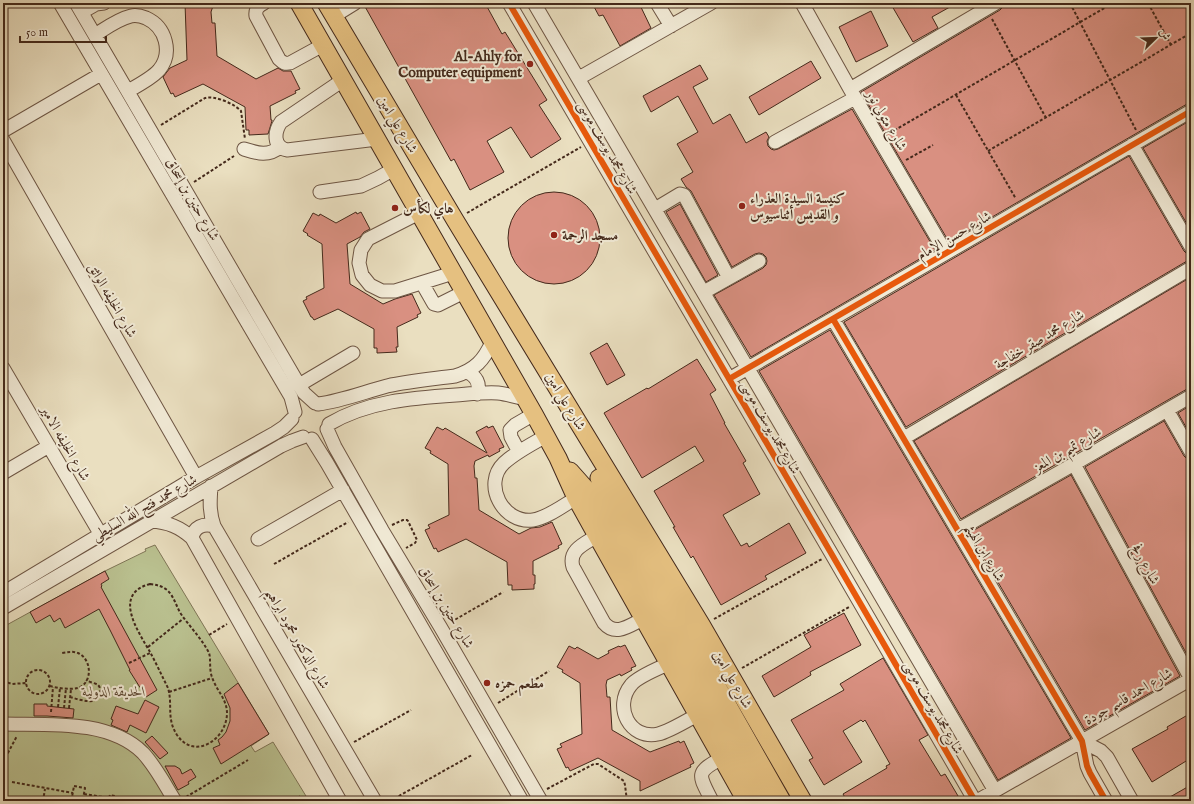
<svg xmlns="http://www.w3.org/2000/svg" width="1194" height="804" viewBox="0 0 1194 804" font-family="'IM FELL English',Amiri,serif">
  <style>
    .green { fill: #bac190; stroke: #7f7556 }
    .building { fill: #d99081; stroke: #44291b }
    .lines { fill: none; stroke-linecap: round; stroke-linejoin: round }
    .minor-casing { stroke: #6e5644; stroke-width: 15 }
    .major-casing { stroke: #44291b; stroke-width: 19 }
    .path { stroke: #44291b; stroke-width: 2; stroke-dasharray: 3 2; stroke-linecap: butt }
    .minor { stroke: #f1ead6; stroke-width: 13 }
    .major { stroke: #e5c080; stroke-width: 17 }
    .cycleway-casing { stroke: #f1ead6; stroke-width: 8 }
    .cycleway { stroke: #e8590c; stroke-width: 6 }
    .poi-dot { fill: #8f2418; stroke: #f1ead6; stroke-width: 1.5 }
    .labels { text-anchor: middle; stroke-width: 4; stroke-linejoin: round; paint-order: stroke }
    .poi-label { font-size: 14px; font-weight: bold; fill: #44291b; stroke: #f1ead6; text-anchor: start }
    .street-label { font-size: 14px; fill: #44291b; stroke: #f1ead6 }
    .park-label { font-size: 14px; font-style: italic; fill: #5c4732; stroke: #f1ead6 }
  </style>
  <rect width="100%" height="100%" fill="#eadfc0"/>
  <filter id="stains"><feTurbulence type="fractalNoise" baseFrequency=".005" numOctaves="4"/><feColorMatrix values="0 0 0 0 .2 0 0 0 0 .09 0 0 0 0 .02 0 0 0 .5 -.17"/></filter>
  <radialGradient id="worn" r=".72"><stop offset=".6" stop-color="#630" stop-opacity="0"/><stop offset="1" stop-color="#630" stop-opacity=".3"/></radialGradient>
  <path class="green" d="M155,545l114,189 -18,12 4,6 18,-10 36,59h-306v-174l102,-56 41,-20 -1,-2z"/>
  <path class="building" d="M185,3h29l-3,9 1,11h3l2,33 39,23 22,-11 5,3h8l9,18 -5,2 1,2 -26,13 1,14h1v1l-4,13 -19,1v-5h-3l-1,-23 -42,-23 -28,13 -2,-4 -2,1 -8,-17 7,-9 17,-8z
    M363,3h122l17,31 3,-2 42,68 -8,5 22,34 -30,19 -20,-31 -24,14 17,31 -34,18 -16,-31 -3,2z
    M592,3h47l12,25 -31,18 -17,-31 -4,1z
    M898,3h59l-25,14 6,11 -25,14 -21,-36z
    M1004,3h187v100l-4,1 -238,138 -88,-150 139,-82 3,-3z
    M871,11l17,35 -32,16 -17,-35z
    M811,61l10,17 -62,37 -10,-18z
    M700,65l8,14 -15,8 20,37 17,-10 16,29 20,-11 3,5 -2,4 1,5 3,3 3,1 4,-1 74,-40 83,141 -184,107 -37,-62 49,-27 3,-3 1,-4 -1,-4 -3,-3 -4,-1 -4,1 -23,13 -41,-76 -5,-4 -5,-8 12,-7 -16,-28 21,-12 -20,-36 -27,16 -8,-16z
    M1191,120v111l-48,-83z
    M1129,156l55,95 3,3 4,1v5l-4,1 -281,166 -62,-105z
    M508 238a46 46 0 1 1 92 0a46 46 0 1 1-92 0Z
    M680,204l38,71 -12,7 -40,-70z
    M356,212l1,2 4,-2 9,17 -6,3 -4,5 -13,7 3,40 33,20 12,-5 17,-5 9,19 -4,2 1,2 -21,10 1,20h-2l1,5 -20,1v-5h-3v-19l-36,-20 -24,11 -2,-3h-1l-8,-16 4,-2 -1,-2 18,-9 -2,-44 -15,-9 1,-1 -5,-3 10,-18 6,3 1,-2 16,9z
    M1191,277v111l-4,1 -226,130 -47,-78z
    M830,330l241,408 -73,42 -239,-409z
    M607,343l18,32 -18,10 -17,-32z
    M697,359l19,31 -6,4 15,29h-1l22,38 -3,2 17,31 -37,21 18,31 6,-3 2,4 40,-24 17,30 -41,23 2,3 -46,26 -28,-49 -2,2 -18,-31h2l-21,-36 50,-30 -9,-15 -53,32 -38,-65 43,-25 1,1z
    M1191,405v31l-13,-23z
    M1164,421l20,35 3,3 4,1v202l-106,-195z
    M487,426l1,2 5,-2 11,21 -5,2 1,2 -11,6 -1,-2 -13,6 -1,5 1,12h2l2,32 40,24 12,-6 9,-1 12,-5 10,22 -4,2 1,2 -26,13v14h2v9h-1v5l-22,1v-5h-4l-1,-23 -41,-23 -28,13 -2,-4 -2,1 -9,-19 5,-2 -2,-3 21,-10 -1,-51 -18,-11 1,-2 -6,-3 12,-21 6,3 2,-2 42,25 -11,-21z
    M1071,475l109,201 -95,54 -116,-197z
    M105,571l4,8 -8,5 1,2 -1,1 56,103 -11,7 -17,-27h1l-20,-40 -11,-21 -34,19 -5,-10 -6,4 -4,-7 -14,8 -6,-11z
    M844,613l17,32 -51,27 1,3 -37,22 -12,-21 49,-29 -7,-12z
    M625,645l11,21 -5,2 1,2 -11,6 -1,-2 -13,6 -1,5 1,12h3l2,33 38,22 29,-11 1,2 4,-2 10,22 -4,2 1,2 -51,24v-10l-42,-23 -28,13 -2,-4 -2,1 -9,-19 5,-2 -2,-3 22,-10 -2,-51 -18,-11 1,-2 -6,-3 12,-21 6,3 2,-2 21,12 11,-6 -1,-2 11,-5 1,1z
    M883,658l45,77 -9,5 22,36 4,-2 16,27h-114l-4,-7 44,-26 -1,-2 4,-2 -25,-44 -2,2 -2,-2 -18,11 19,31 -38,23 -15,-25 4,-2 -22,-38 53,-30 -4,-6z
    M238,683l31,51 -48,30 -8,-16 7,-3 -2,-5 4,-3 4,-5 4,-11v-13l-6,-14z
    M145,700l14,7 -13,26 -16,-8 -3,7 -16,-7 2,-5 -2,-1 5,-13 22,8z
    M34,704h13v2l27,3 -1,9 -26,-2h-13z
    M1191,713v45l-39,24 -20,-33 36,-20 -1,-2z
    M152,736l16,17 -8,6 -15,-17z
    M165,766h10l5,3 2,5 9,-5 5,8 -8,5 1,2 -11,6z
    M1191,785v16h-28z"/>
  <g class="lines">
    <defs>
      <path id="minor" d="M60,3l231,394 4,15
        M76,3l223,382 5,8 11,10
        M264,3c-6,3 -9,6 -8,13l23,43c4,4 6,5 11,4l33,-18
        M509,3l322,550 144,248
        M534,3l461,788
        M657,3l14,23
        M802,3l48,86 96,164
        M82,12l14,-8 8,-1
        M334,16l21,-13
        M95,35c11,-7 23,-16 36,-19 5,-1 10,0 15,2 20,9 27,35 13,52 -7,8 -22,16 -31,21
        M579,78l132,-75
        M343,80l-62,42c-7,10 -8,25 6,28l90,-11
        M850,89l146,-86
        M3,131l98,-57
        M3,140l193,337
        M775,142l80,-44
        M1132,145l59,102
        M244,149c13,4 24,8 36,-2
        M320,192l41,-6 17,-8 16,-9
        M655,209l25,-15 4,1 45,83
        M419,213l-51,26 -7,11 -2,13 3,12 8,10 12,6h13l58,-18
        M422,283l12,21 4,1 26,-13
        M704,292l55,-31
        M833,319l249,422 5,25 3,7 16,28
        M3,368l98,167
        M467,372c9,4 14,11 10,22
        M729,379l462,-268
        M299,385l54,-32
        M318,404c24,-3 46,-12 69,-18 23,-5 46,-7 68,-10 20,-6 29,-16 37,-34
        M1167,410l24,42
        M329,424c39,-23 83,-26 127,-29 13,-1 29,-3 42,-2 9,1 18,4 27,6
        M327,429l8,18 47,83 59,98 100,173
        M546,436c-14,8 -30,16 -42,27 -22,21 -1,61 29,57 14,-2 31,-15 43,-22
        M904,438l287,-170
        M312,439l15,24 195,338
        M519,452l-8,-15 -1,-7 5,-5 19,-11
        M3,473l46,-27
        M211,486c-1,14 -2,26 3,40l161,275
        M151,521c17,1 29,6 41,17l148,263
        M958,530l116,-66 117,-68
        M597,536c-13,8 -29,14 -24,31l31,56c12,14 26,2 39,-4
        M192,538c2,-11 11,-15 22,-12
        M258,539l85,-49
        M3,593l193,-116 79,-44 9,-6 8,-8
        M3,608l278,-162 11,-5 11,-4
        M668,664c-9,4 -31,13 -37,21 -18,22 -1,55 27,49 10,-2 30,-14 39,-19
        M3,724c44,1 106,-5 140,29 13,14 22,32 32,48
        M1082,741l19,10 6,6 25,44
        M712,801c-13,-26 -18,-28 10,-43
        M977,801l214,-122 -117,-215"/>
      <path id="major" d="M299,3l235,411 24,44 18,40 21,38 149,265
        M326,3l129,217 247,406 101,175
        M570,471l16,18 14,19 164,293
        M599,478l183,323"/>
    </defs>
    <use href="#minor" class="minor-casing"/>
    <use href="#major" class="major-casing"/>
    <path class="path" d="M1070,3l66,127
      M1148,3l23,42
      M992,19l54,99
      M956,95l60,104
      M161,125l44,-27c9,-3 30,6 36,13l4,28
      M890,133l223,-130
      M988,151l203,-118
      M906,160l27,-15
      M194,182l40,-26
      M467,213l114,-66
      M392,525l11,-5h4l1,1 9,19 -2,3 -9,5
      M274,564l74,-42
      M150,584c7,1 12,2 17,6 7,6 9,16 14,24 9,13 21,25 28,39 2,5 0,17 3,24 4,13 15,22 15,36 0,26 -32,48 -50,22 -11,-17 -4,-30 -9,-47 -6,-12 -12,-25 -18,-36 -12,-21 -38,-58 0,-68z
      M714,619l108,-60
      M451,622l52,-30
      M209,635l18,-11
      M148,647l36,-29
      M129,663l21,-10
      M742,668l107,-61
      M26 682a12 12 0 1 1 24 0a12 12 0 1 1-24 0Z
      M3,681l9,3 14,-1
      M50,686c7,2 20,4 28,2 15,-5 14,-29 0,-35 -5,-2 -10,-1 -16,0
      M169,692l43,-14
      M70,697c7,2 16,5 23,4 7,-2 10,-11 5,-16 -3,-2 -9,-3 -12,-5
      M498,703l51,-32
      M58,707l2,-19
      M64,708l2,-20
      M69,708l2,-19
      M51,712l2,-25
      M354,742l57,-32
      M3,762l14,-26
      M12,782l61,11
      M74,786l11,2 -2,11 -11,-2z
      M547,789l43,-23 4,-2h4l26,17 1,4 2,16
      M84,794l25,4v2l2,1
      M299,796l3,5
      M186,797l62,-37
      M109,798l1,-3 5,1 -1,5
      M115,799l13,2
      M43,801l2,-12
      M390,801l82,-46"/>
    <use href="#minor" class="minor"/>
    <use href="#major" class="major"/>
    <defs>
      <path id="cycleway" d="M509,3l322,550 144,248
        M833,319l249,422 5,25 3,7 16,28
        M729,379l462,-268"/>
    </defs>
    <use href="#cycleway" class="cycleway-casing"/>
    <use href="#cycleway" class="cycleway"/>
  </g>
  <g class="poi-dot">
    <circle cx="530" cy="64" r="4"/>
    <circle cx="742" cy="206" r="4"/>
    <circle cx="395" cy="208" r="4"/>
    <circle cx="554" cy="235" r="4"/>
    <circle cx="487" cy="683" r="4"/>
  </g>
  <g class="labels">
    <g class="poi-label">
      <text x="522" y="61" text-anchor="end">Al-Ahly for<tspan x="522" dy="16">Computer equipment</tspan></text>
      <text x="750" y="203">كنيسة السيدة العذراء<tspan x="750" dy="16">و القديس أثناسيوس</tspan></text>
      <text x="403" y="213">هاي لكأس</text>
      <text x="562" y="240">مسجد الرحمة</text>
      <text x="495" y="688">مطعم حمزه</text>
    </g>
    <g class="street-label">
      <text transform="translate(887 120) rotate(60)" y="5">شارع متولي نور</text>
      <text transform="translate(398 124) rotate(59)" y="5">شارع علي امين</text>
      <text transform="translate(608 147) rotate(60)" y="5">شارع محمد يوسف موسى</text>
      <text transform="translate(193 199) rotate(60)" y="5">شارع حنين بن إسحاق</text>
      <text transform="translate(954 235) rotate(-30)" y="5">شارع حسن الإمام</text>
      <text transform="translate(113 300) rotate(60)" y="5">شارع الخليفه الواثق</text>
      <text transform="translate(1039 339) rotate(-31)" y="5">شارع محمد صقر خفاجة</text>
      <text transform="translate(566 401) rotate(59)" y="5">شارع علي امين</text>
      <text transform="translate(771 427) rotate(60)" y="5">شارع محمد يوسف موسى</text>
      <text transform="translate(66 443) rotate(60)" y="5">شارع الخليفه الامير</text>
      <text transform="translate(1067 449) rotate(-30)" y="5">شارع تميم بن المعز</text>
      <text transform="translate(144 507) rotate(-30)" y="5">شارع محمد فتح الله السليطي</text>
      <text transform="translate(985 552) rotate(59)" y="5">شارع ابن الهيثم</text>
      <text transform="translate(1146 564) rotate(61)" y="5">شارع رفح</text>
      <text transform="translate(447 607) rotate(59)" y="5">شارع حنين بن إسحاق</text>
      <text transform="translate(298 638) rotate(60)" y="5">شارع الدكتور محمود ابراهيم</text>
      <text transform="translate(733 679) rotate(60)" y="5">شارع علي امين</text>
      <text transform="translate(1128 696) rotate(-30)" y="5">شارع احمد قاسم جودة</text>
      <text transform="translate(934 707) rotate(60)" y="5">شارع محمد يوسف موسى</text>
    </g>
    <g class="park-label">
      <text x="114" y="696">الحديقة الدولية</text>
    </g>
  </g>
  <rect width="1194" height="804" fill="none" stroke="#eadfc0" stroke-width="16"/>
  <rect x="4" y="4" width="1186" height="796" fill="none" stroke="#44291b" stroke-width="2"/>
  <rect x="8" y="8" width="1178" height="788" fill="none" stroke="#44291b"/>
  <g transform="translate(1156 38) rotate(67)" stroke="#f1ead6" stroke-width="3" paint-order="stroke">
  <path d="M0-3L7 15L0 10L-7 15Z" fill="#44291b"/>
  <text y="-6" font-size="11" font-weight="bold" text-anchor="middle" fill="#44291b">ش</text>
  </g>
  <path d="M20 36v6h86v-6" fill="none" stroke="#44291b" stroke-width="2"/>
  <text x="26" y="36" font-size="12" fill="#44291b" stroke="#f1ead6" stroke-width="3" paint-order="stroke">50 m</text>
  <rect width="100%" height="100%" filter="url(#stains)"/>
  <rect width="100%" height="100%" fill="url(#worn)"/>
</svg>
